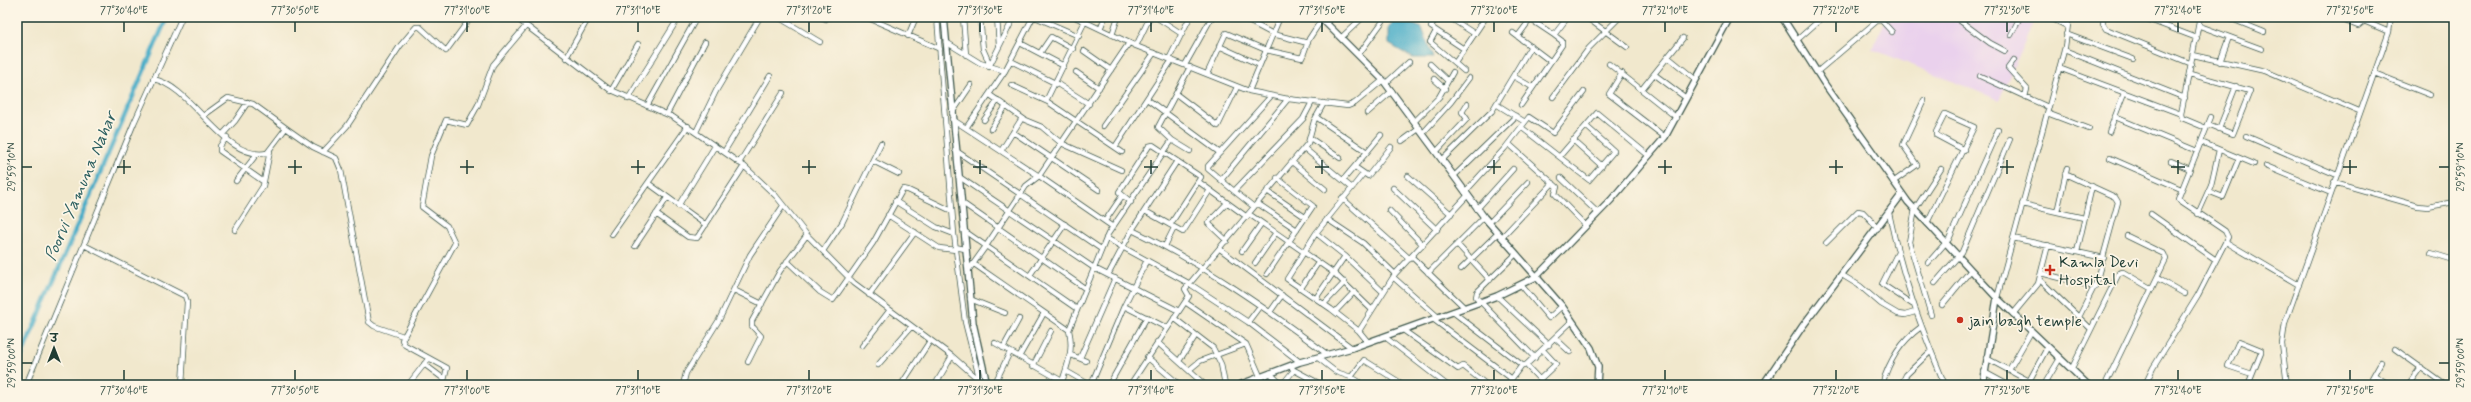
<svg xmlns="http://www.w3.org/2000/svg" width="2471" height="402" viewBox="0 0 2471 402" font-family="Mynerve,'Playpen Sans Deva',sans-serif">
  <style>
    .built { fill: #ead1ed }
    .water { fill: #48adc8; stroke: #34757e }
    .lines { fill: none; stroke-linecap: round; stroke-linejoin: round }
    .canal { stroke: #48adc8; stroke-width: 4.5 }
    .minor-casing { stroke: #3e574b; stroke-width: 6 }
    .tertiary-casing { stroke: #3e574b; stroke-width: 8 }
    .minor { stroke: #fff; stroke-width: 4.5 }
    .tertiary { stroke: #fff; stroke-width: 5.5 }
    .ticks { fill: none; stroke: #1f3d34; stroke-width: 1.5 }
    .poi-dot { fill: #c8321e; stroke: #fcf5e5; stroke-width: 1.5 }
    .labels { text-anchor: middle; stroke-width: 3.5; stroke-linejoin: round; paint-order: stroke }
    .poi-label { font-size: 16px; fill: #1f3d34; stroke: #fcf5e5; text-anchor: start }
    .water-label { font-size: 17px; font-style: italic; fill: #2b5f60; stroke: #fcf5e5 }
    .neatline { fill: none; stroke: #1f3d34; stroke-width: 1.5 }
    .ticks-label { font-size: 10px; text-anchor: middle; fill: #1f3d34 }
  </style>
  <rect width="100%" height="100%" fill="#fcf5e5"/>
  <filter id="ink" filterUnits="userSpaceOnUse"><feTurbulence type="fractalNoise" baseFrequency=".025" numOctaves="2"/><feDisplacementMap in="SourceGraphic" scale="8" xChannelSelector="R" yChannelSelector="G"/><feConvolveMatrix kernelMatrix="1 2 1 2 8 2 1 2 1" color-interpolation-filters="sRGB"/></filter>
  <filter id="wash" filterUnits="userSpaceOnUse"><feTurbulence type="fractalNoise" baseFrequency=".012" numOctaves="4" result="noise"/><feDisplacementMap in="SourceGraphic" scale="16" xChannelSelector="R" yChannelSelector="G"/><feGaussianBlur stdDeviation="0.9" result="paint"/><feColorMatrix in="noise" values="0 0 0 0 0 0 0 0 0 0 0 0 0 0 0 0 0 1.4 0 .05"/><feComposite in="paint" operator="in"/></filter>
  <g filter="url(#wash)">
    <rect width="100%" height="100%" fill="#f1e8cd"/>
    <path class="built" d="M1887,17h149l-37,83 -127,-51z"/>
    <path class="water" d="M1400,19l22,9 11,30h-20l-24,-14v-17l5,-6z"/>
    <g class="lines">
      <path class="canal" d="M17,366l150,-349"/>
    </g>
  </g>
  <g filter="url(#ink)">
    <g class="lines">
      <defs>
        <path id="minor" d="M515,17l94,72 64,28 71,49 32,30 31,39 47,48 98,73 26,23
          M778,17l42,25
          M822,17l4,2
          M866,17l74,32
          M937,17l17,217 11,88 16,63
          M963,17l3,38
          M980,17l3,32 7,16
          M997,17l2,28
          M1035,17l44,19
          M1075,17l61,29 113,45 39,8 60,7 7,-3 28,-23
          M1156,17l26,17
          M1241,17l32,17 35,9
          M1436,17l-5,10 33,22
          M1449,17l26,17
          M1586,17l41,30
          M1955,17l35,26 15,8
          M2049,17l18,9
          M2103,17v7l3,5 86,35
          M2142,17l55,21
          M2227,17l37,15
          M2335,17l23,9 6,-5 25,11
          M1530,19l24,16
          M1326,22l5,-5
          M2200,26l62,23
          M1100,29l5,-12
          M1436,31l-6,11 34,29
          M1513,33l37,28
          M2066,34l67,25
          M1112,35l6,-18
          M2011,35l9,-18
          M908,36l8,-19
          M1518,36l14,-19
          M1342,37l21,-20
          M1797,40l26,-23
          M946,42l34,21 25,8
          M1020,43l44,23
          M1136,46l14,-29
          M1219,46l41,19
          M2064,50l121,48
          M1084,51l27,19
          M1040,53l11,-16 22,12
          M1359,54l27,-37
          M2193,55l72,16 94,40
          M1668,57l27,22
          M566,58l23,-41
          M1169,59l21,-42
          M2014,60l-6,8 19,21 -2,8
          M1011,61l48,24 30,19
          M2220,62l9,-25
          M1455,63l31,-46
          M1430,64l18,17
          M1609,64l68,54
          M1185,65l27,-48
          M989,67l25,-50
          M2059,68l122,46 19,-97
          M1076,72l23,16
          M1817,72l61,-52 4,1 10,11
          M1622,73l-13,21 56,43
          M2374,73l56,22
          M1207,74l19,-41 40,17 36,8 7,-19 13,-20
          M1654,74l32,24
          M2190,74l60,17 -17,43 -25,-10
          M1513,76l19,11
          M1980,76l68,31
          M153,79c40,7 71,83 114,74l19,-25 27,19 23,11 5,12 28,152 5,4 29,10
          M1434,79l11,10
          M1386,83l23,-21
          M1011,85l37,17 74,50
          M1642,89l41,-51
          M611,91l27,-47
          M1249,91l31,-74
          M1176,94l42,32 19,-39
          M990,95l35,25 17,7 19,16 60,27
          M1553,97l36,-49 31,-31
          M628,99l51,-82
          M1147,99l73,54
          M1046,101l41,-84
          M1496,104l29,18
          M1521,105l41,-60v-4l-8,-6 14,-18
          M647,106l50,-89
          M952,113l19,-28
          M1367,113l25,-22
          M2047,113l42,16
          M667,114l38,-72
          M2181,114l1,4 24,10
          M203,116l25,-18 25,6 33,24
          M1316,117l51,35 -24,28
          M2115,117l82,34
          M952,119l87,57 -13,10 -40,60 -23,-16
          M984,120l14,-20
          M1415,121l24,-24 14,-25
          M1103,126l51,-73
          M1521,127l68,53 25,-29 -28,-25
          M966,128l39,-57 28,-54
          M991,129l15,-23
          M2219,129l17,-43
          M696,132l20,-41 44,-74
          M1013,132l86,58
          M2109,132l15,-39
          M1423,133l28,-31 18,-24
          M223,134l12,-13 13,-19
          M2246,136l91,39
          M227,137l-7,9v5l44,31
          M1310,138l30,20
          M1172,140l18,11
          M1573,140l29,26
          M1402,141l18,-13
          M2201,142l53,22
          M1509,144l48,43 -2,7 31,32
          M1115,147l57,-87
          M1304,148l48,40 -36,45 -29,46 44,30 28,22
          M955,150l146,99
          M1001,151l21,-33
          M323,152l24,-26 53,-80 16,-19h4l26,24 25,-34
          M724,152l46,-76
          M1367,152l14,-17
          M1436,152l31,-33 -5,-7 5,-8
          M1560,156l37,-43 52,43
          M2110,158l71,31
          M1442,160l50,-49 39,-65
          M873,161l26,13
          M2171,161l19,8
          M1292,162l33,27
          M739,163l44,-70
          M2266,166l65,27
          M1355,167l13,9 23,-29
          M2065,174l50,23 3,5 -22,81 -17,34
          M958,176l136,92 85,43
          M1408,176l43,38
          M1454,176l62,-60
          M1561,178l37,35
          M1221,180l67,-81
          M236,181l20,-26
          M1199,182l48,35
          M1893,182l24,-17 -14,-20 21,-45
          M2334,182l84,24 10,1 26,-5
          M648,183l58,42
          M1352,188l11,-14
          M1393,188l44,42
          M1234,191l-26,-22v-3l63,-70
          M1267,191l38,26
          M2208,191l15,6 16,-39
          M1465,192l40,-44 24,-31 24,16 31,-41
          M1342,198l68,61
          M895,201l41,26 18,7
          M961,202l125,87
          M1131,202l-12,-10 30,-46 4,-1 48,32 -31,48
          M1257,203l40,27
          M2022,204l62,14
          M678,206l37,-60
          M1254,207l-20,-16 69,-72 9,-17
          M1477,209l36,-40
          M1389,210l34,35
          M1145,211l38,21 27,-42
          M2057,212l10,-44
          M1889,213c13,64 31,112 56,172
          M656,214l32,23 9,1 47,-72
          M1249,214l85,59 38,37
          M2151,214l65,46
          M2198,214l13,-29 8,-35
          M888,215l51,33 17,2
          M1327,219l36,24 32,31
          M1105,221l17,-25
          M1489,223l39,-41
          M1927,223l47,-96 -29,-13 -9,18v3l28,15
          M1113,227l-74,-51 90,-133
          M235,230l28,-44 7,-35
          M1132,230c71,34 134,78 196,125
          M1316,233l29,23 38,36
          M612,234l76,-108
          M1502,237l51,-54
          M1106,238l84,46 58,38 52,40
          M2013,238l91,20
          M1227,241l-19,-18 19,-20
          M2226,242l73,43
          M1826,243l32,-32 5,1 15,16
          M1457,244l33,36
          M84,245l101,51 2,6 -5,83
          M635,246l32,-48
          M1165,246l9,-18
          M955,247l10,2
          M1220,249l132,99
          M823,251l19,-28 39,-80
          M1242,251l19,-27
          M2077,252l15,-66
          M2431,253l23,7
          M1516,254l-39,38 -1,5 59,61
          M1897,254l-15,30 30,20
          M1412,257l53,51
          M787,261l33,31 13,8 40,-57 30,-54 5,1 44,21
          M1255,263l20,-29
          M1928,263l21,-24 49,-109
          M974,264l95,66
          M1461,269l37,-36
          M968,271l18,-25 91,63
          M1428,273l56,-56
          M2041,273l54,14
          M1267,274l46,-68 -36,-28
          M1030,275l35,-51
          M1108,275l24,-45 45,-69
          M1842,275l18,11 21,18 17,10 7,1 10,-3
          M1393,277l45,40
          M2157,278l28,16
          M2040,280l51,49
          M1935,283l27,-31 48,-113
          M1521,285l28,33 13,-12
          M1301,288l17,-25
          M734,290l28,14
          M869,295l46,-63
          M1497,296l52,49
          M1316,298l29,-42
          M1997,298l68,-251 4,-30
          M970,299l35,14
          M1185,302l61,42 14,32
          M1324,304l21,-22
          M1942,305l29,-35
          M1124,306l43,22
          M1270,312l12,-17
          M1335,312l19,-20
          M1453,312l69,53
          M2013,314l25,-30 10,-39
          M1931,315l-22,-73 6,-33 26,-40
          M1174,318l39,30 8,16 4,21
          M1433,319l79,60
          M1248,322l12,-16
          M1403,330l55,39 5,-3 24,19
          M1385,337l62,48
          M1555,338l15,14
          M1157,342l48,43
          M1368,342l-9,-11 36,-57 72,-78
          M995,343l67,38
          M862,346l27,-35
          M1003,348l16,-29
          M2395,349l50,36
          M1071,355l15,6
          M1019,357l25,-44
          M1147,357l33,28
          M1080,358l35,-80
          M1318,358l18,14 15,5 13,-17 32,20
          M1986,358l43,23
          M1179,361l17,-26
          M748,362l13,-26 -9,-10v-5l28,-50 27,-36
          M424,364l20,15
          M878,365l33,-38
          M1526,365l19,20
          M1033,366l18,-35
          M1189,370l11,-9 46,-17
          M1294,370l28,15
          M2009,370l22,-38
          M2071,370l48,-97 4,-1 29,17
          M1066,371l24,14
          M1984,372l24,13
          M1270,373l12,12 12,-15 -4,-4
          M2374,375l16,10
          M1351,377l7,4 -2,4
          M1540,379l16,-15 -13,-14
          M1252,380l5,5
          M26,385l108,-262 48,-106
          M408,385l21,-27
          M443,385l4,-17 -42,-23 -3,-5 53,-97 -8,-17 -25,-19 9,-51 15,-36 21,5 11,-20 15,-40 33,-39
          M683,385l3,-12 33,-53 31,-65 33,-49
          M901,385l29,-44
          M935,385l17,-29
          M994,385l16,-33
          M1061,385c6,-19 13,-34 8,-55l39,-96 64,-94 -14,-13 32,-60
          M1091,385l33,-79 22,-44
          M1109,385l38,-68
          M1130,385l59,-89 -4,-7 123,-146 6,-22 10,-18
          M1392,385l4,-5 8,5
          M1507,385l15,-20h4l46,-44
          M1882,385c7,-24 18,-43 39,-58
          M1901,385l5,-10 25,-24
          M2027,385l20,-37
          M2044,385l15,-25
          M2105,385l61,-126 -2,-5 -37,-18
          M2145,385l8,-17 45,-73 30,-58 -3,-6 -47,-32 33,-82
          M2248,385l13,-32v-3l-22,-9 -11,25 24,8
          M2287,385l-5,-41 3,-21 104,-291 2,-15
          M2368,385l13,-23
          M2408,385l13,-18"/>
        <path id="tertiary" d="M944,17l29,306 14,62
          M1320,17l63,63 101,137 78,89 29,42 7,19 -1,18
          M1782,17l42,66 84,119 89,96 91,87
          M978,379l9,6
          M1239,385l61,-23 52,-14 145,-52 39,-19 75,-77 54,-63 65,-120
          M1763,385l39,-58 100,-133
          M1983,385l14,-87"/>
      </defs>
      <use href="#minor" class="minor-casing"/>
      <use href="#tertiary" class="tertiary-casing"/>
      <use href="#minor" class="minor"/>
      <use href="#tertiary" class="tertiary"/>
    </g>
  </g>
  <path class="ticks" d="M124,22v10M295,22v10M467,22v10M638,22v10M809,22v10M980,22v10M1151,22v10M1322,22v10M1494,22v10M1665,22v10M1836,22v10M2007,22v10M2178,22v10M2350,22v10M124,160v14M295,160v14M467,160v14M638,160v14M809,160v14M980,160v14M1151,160v14M1322,160v14M1494,160v14M1665,160v14M1836,160v14M2007,160v14M2178,160v14M2350,160v14M22,167h10M117,167h14M288,167h14M460,167h14M631,167h14M802,167h14M973,167h14M1144,167h14M1315,167h14M1487,167h14M1658,167h14M1829,167h14M2000,167h14M2171,167h14M2343,167h14M2439,167h10M22,363h10M2439,363h10M124,370v10M295,370v10M467,370v10M638,370v10M809,370v10M980,370v10M1151,370v10M1322,370v10M1494,370v10M1665,370v10M1836,370v10M2007,370v10M2178,370v10M2350,370v10"/>
  <g class="poi-dot">
    <path d="M2048 264h4v4h4v4h-4v4h-4v-4h-4v-4h4z"/>
    <circle cx="1960" cy="320" r="4"/>
  </g>
  <g class="labels">
    <g class="poi-label">
      <text x="2059" y="267">Kamla Devi<tspan x="2059" dy="18">Hospital</tspan></text>
      <text x="1968" y="326">jain bagh temple</text>
    </g>
    <g class="water-label">
      <text transform="translate(80 186) rotate(-67)" y="6">Poorvi Yamuna Nahar</text>
    </g>
  </g>
  <rect width="2471" height="402" fill="none" stroke="#fcf5e5" stroke-width="44"/>
  <g transform="translate(54 348)" stroke="#fcf5e5" stroke-width="3" paint-order="stroke">
  <path d="M0-3L7 15L0 10L-7 15Z" fill="#1f3d34"/>
  <text y="-6" font-size="11" font-weight="bold" text-anchor="middle" fill="#1f3d34">उ</text>
  </g>
  <rect x="22" y="22" width="2427" height="358" class="neatline"/>
  <g class="ticks-label">
    <text x="124" y="14">77°30'40"E</text>
    <text x="295" y="14">77°30'50"E</text>
    <text x="467" y="14">77°31'00"E</text>
    <text x="638" y="14">77°31'10"E</text>
    <text x="809" y="14">77°31'20"E</text>
    <text x="980" y="14">77°31'30"E</text>
    <text x="1151" y="14">77°31'40"E</text>
    <text x="1322" y="14">77°31'50"E</text>
    <text x="1494" y="14">77°32'00"E</text>
    <text x="1665" y="14">77°32'10"E</text>
    <text x="1836" y="14">77°32'20"E</text>
    <text x="2007" y="14">77°32'30"E</text>
    <text x="2178" y="14">77°32'40"E</text>
    <text x="2350" y="14">77°32'50"E</text>
    <text transform="translate(11 167) rotate(-90)" y="4">29°59'10"N</text>
    <text transform="translate(2460 167) rotate(-90)" y="4">29°59'10"N</text>
    <text transform="translate(11 363) rotate(-90)" y="4">29°59'00"N</text>
    <text transform="translate(2460 363) rotate(-90)" y="4">29°59'00"N</text>
    <text x="124" y="394">77°30'40"E</text>
    <text x="295" y="394">77°30'50"E</text>
    <text x="467" y="394">77°31'00"E</text>
    <text x="638" y="394">77°31'10"E</text>
    <text x="809" y="394">77°31'20"E</text>
    <text x="980" y="394">77°31'30"E</text>
    <text x="1151" y="394">77°31'40"E</text>
    <text x="1322" y="394">77°31'50"E</text>
    <text x="1494" y="394">77°32'00"E</text>
    <text x="1665" y="394">77°32'10"E</text>
    <text x="1836" y="394">77°32'20"E</text>
    <text x="2007" y="394">77°32'30"E</text>
    <text x="2178" y="394">77°32'40"E</text>
    <text x="2350" y="394">77°32'50"E</text>
  </g>
</svg>
